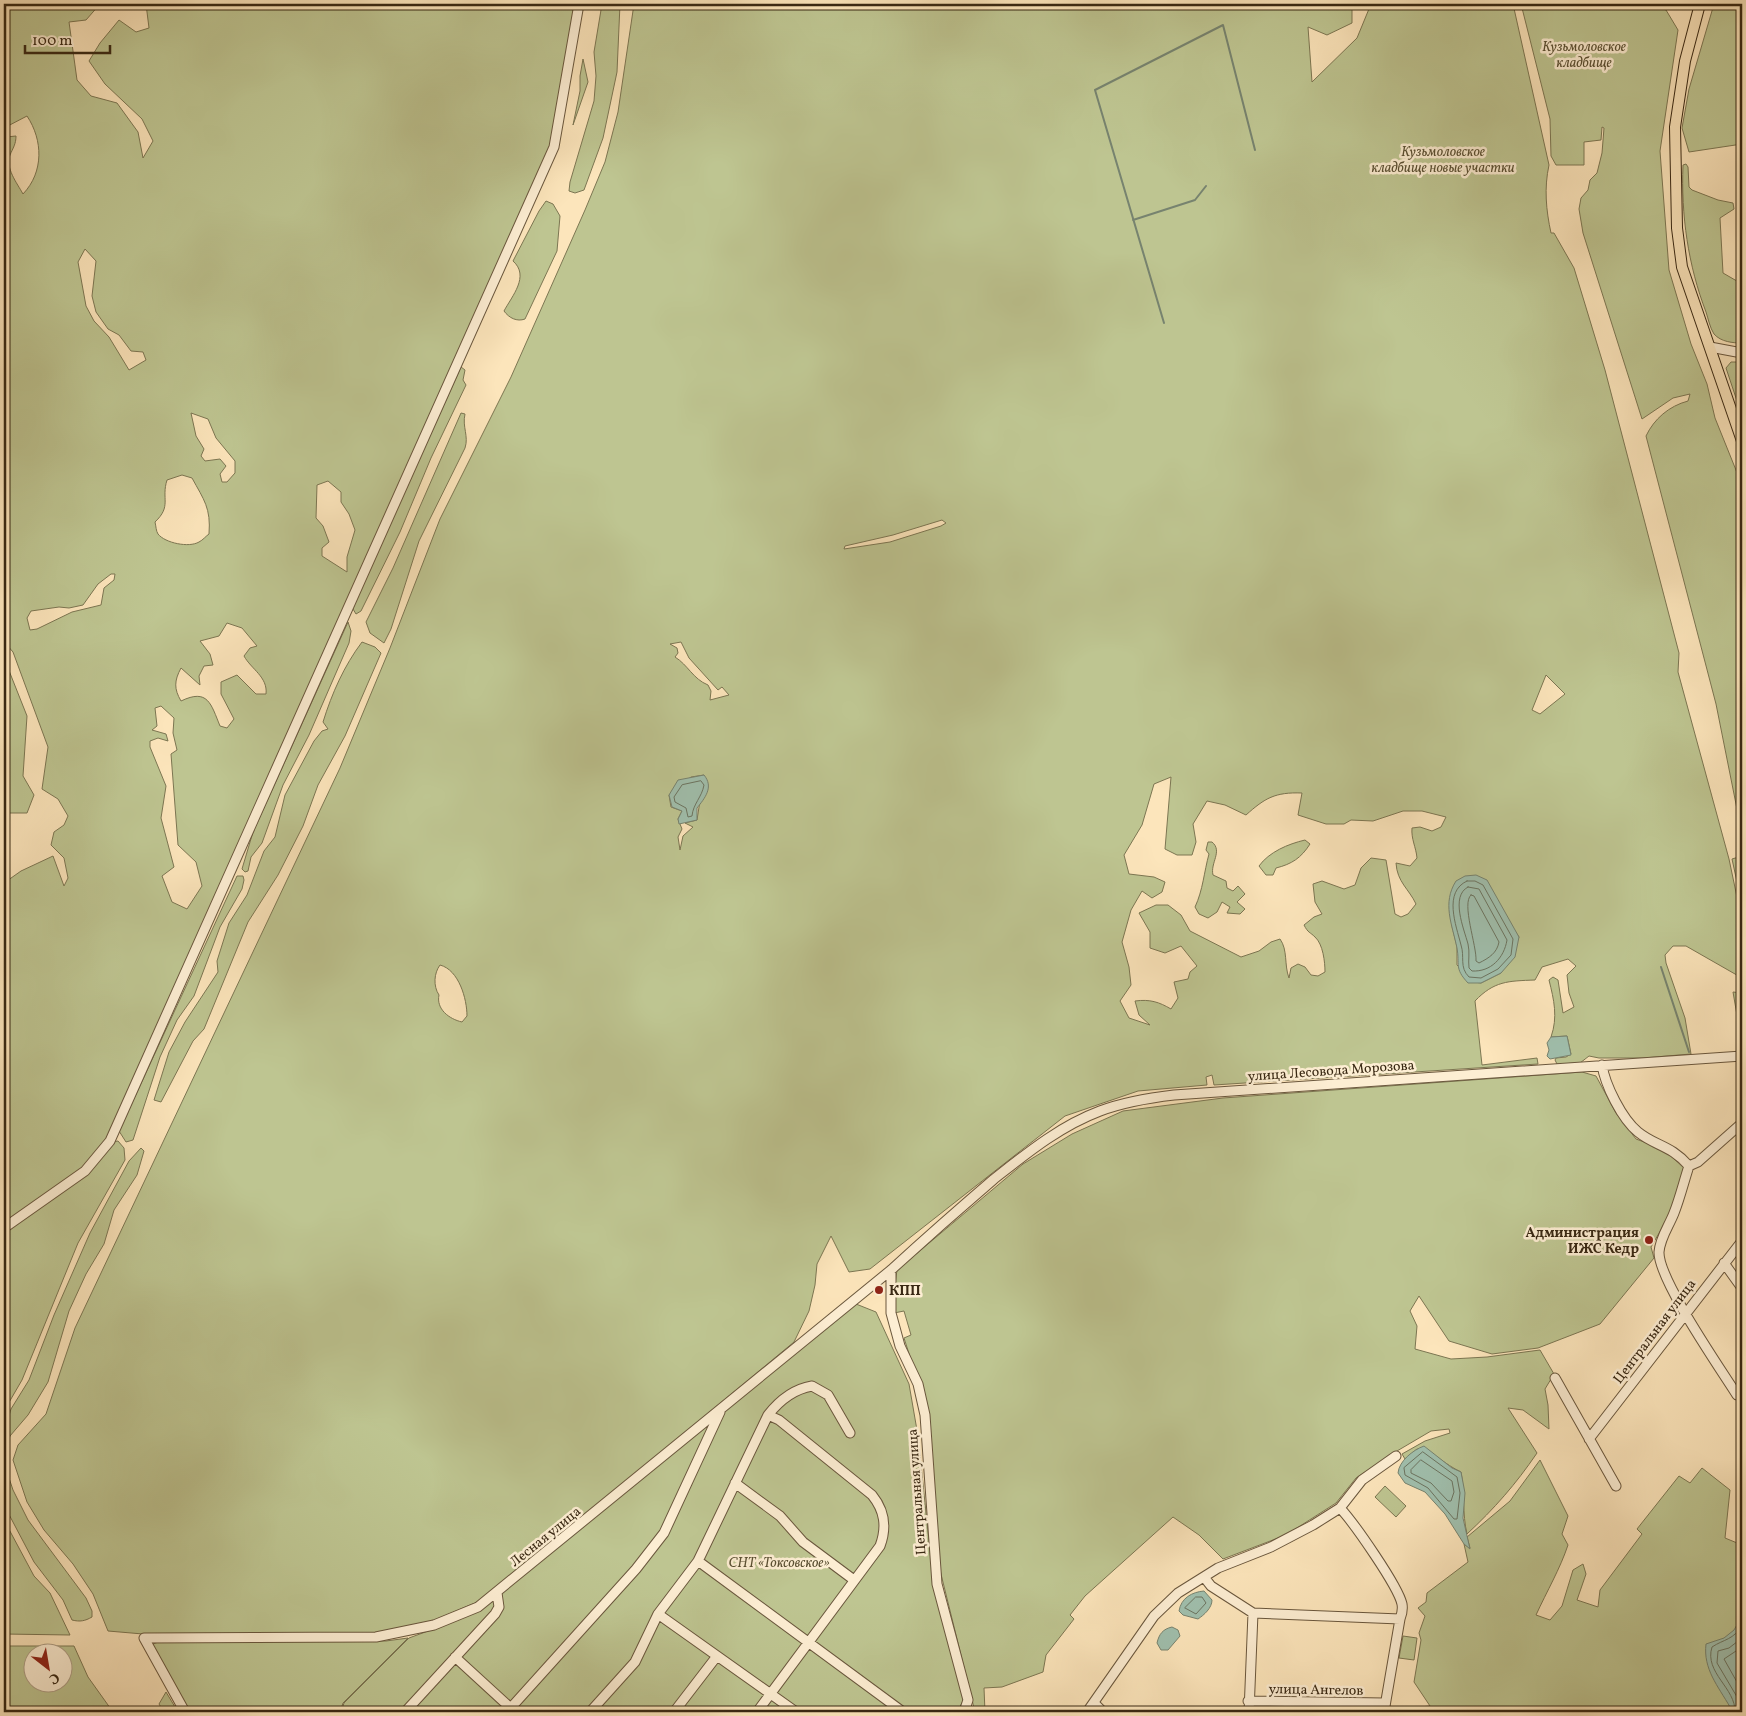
<svg xmlns="http://www.w3.org/2000/svg" width="1746" height="1716" viewBox="0 0 1746 1716" font-family="Vollkorn,serif">
  <style>
    .green { fill: #bec591; stroke: #7c7652; fill-rule: evenodd }
    .water { fill: #a0bfad; stroke: #77836f }
    .lines { fill: none; stroke-linecap: round; stroke-linejoin: round }
    .shore { stroke: #6c7460; stroke-width: 1 }
    .stream { stroke: #77836f; stroke-width: 2 }
    .minor-casing { stroke: #6a573d; stroke-width: 11 }
    .major-casing { stroke: #392813; stroke-width: 12 }
    .minor { stroke: #fdeed3; stroke-width: 9 }
    .major { stroke: #fce5bb; stroke-width: 10 }
    .poi-dot { fill: #8f2418; stroke: #fdeed3; stroke-width: 2 }
    .labels { text-anchor: middle; stroke-width: 5; stroke-linejoin: round; paint-order: stroke }
    .park-label { font-size: 14px; font-style: italic; fill: #5a4f32; stroke: #fdeed3 }
    .street-label { font-size: 14px; fill: #392813; stroke: #fdeed3 }
    .poi-label { font-size: 14px; font-weight: bold; fill: #392813; stroke: #fdeed3; text-anchor: end }
  </style>
  <rect width="100%" height="100%" fill="#fce5bb"/>
  <filter id="stains"><feTurbulence type="fractalNoise" baseFrequency=".004" numOctaves="4"/><feColorMatrix values="0 0 0 0 .2 0 0 0 0 .09 0 0 0 0 .02 0 0 0 .5 -.17"/></filter>
  <radialGradient id="worn" r=".72"><stop offset=".6" stop-color="#630" stop-opacity="0"/><stop offset="1" stop-color="#630" stop-opacity=".3"/></radialGradient>
  <path class="green" d="M4,4h96l-14,16 -17,2 8,58 14,16 26,7 21,29 5,26 10,-17 -11,-22 -37,-35 -16,-23 11,-18 19,-23 17,12 13,-4 -3,-24h431l-27,144 -441,992 -25,30 -80,56v-343l17,-12 32,-15 11,30 4,-8 -4,-20 -13,-13 3,-13 10,-7 4,-9 -10,-17 -16,-10 6,-42 -35,-95 -7,-8 -2,14 23,58 -4,60 11,19 -7,18h-20l-3,-3v-546h2l-2,-3v-122l2,-2 10,-1c0,8 -3,12 -6,19 -5,13 7,28 13,39 21,-22 20,-54 4,-78l-23,12zM85,249l11,12 -4,35 4,16 12,17 11,6 12,16 12,1 3,8 -17,10 -20,-33 -15,-16 -8,-15 -8,-44zM191,413l17,6 8,19 19,23v12l-8,9h-5l-2,-8 6,-8 -6,-7 -15,2 -4,-5 3,-7 -8,-13zM182,475l10,3c12,22 19,30 17,56 -3,2 -6,6 -10,8 -10,6 -34,1 -41,-8 -2,-3 -2,-8 -3,-12 17,-16 6,-23 12,-42zM328,481l13,11v10l8,12 6,16 -8,27v15l-25,-16v-8l7,-6 -6,-16 -7,-8 1,-33zM111,574h4l-1,6 -10,8 -3,17 -29,7 -35,17 -7,1 -3,-12 4,-7 28,-4 10,1 14,-3 15,-21zM227,623l15,5 15,18 -7,2 -6,8c7,13 24,21 22,38h-10l-19,-19 -16,7v12l13,25 -7,9 -7,-2c-9,-22 -12,-38 -39,-25 -7,-12 -7,-20 0,-33l19,17 -1,-9 5,-10 9,-1 -3,-11 -10,-13 19,-5zM161,706l13,12 -1,15 4,17 -6,4 7,91 18,17 6,24 -15,23 -15,-7 -10,-26 12,-9 -13,-49 5,-32 -16,-39v-6l8,-3 10,3 -2,-7 -14,-4 5,-4 -2,-18z
    M602,4h18l-3,68 -14,66 -19,52 -9,3 -6,-2 1,-9 24,-81 2,-25 -2,-24z
    M634,4h718v19l-25,12 -19,-8 4,55 45,-44 14,-34h142l36,161c-5,23 -3,45 2,68h3l20,35 31,102 74,283 -1,19 51,187 13,62v57l-56,-32h-13l-8,9 1,8 19,55 6,36 -48,4h-44l-10,-2 -9,7 -23,1 -2,-4 1,-2 10,-1 5,-3 -4,-18 -16,1c7,-20 3,-37 -2,-57l4,-3 5,3 5,33 11,-6 -5,-14 -2,-18 9,-9 -8,-7 -26,8 -7,13c-27,1 -41,1 -60,21l7,64 55,-7 1,6 -324,21 -2,-10 -6,2 1,8 -69,6 -73,25 -195,153 -21,3 -18,-36 -14,28 -2,21 -6,26 -15,31 -298,247 -19,13 -44,19 -58,12 -232,1 -35,-3 -15,-37 -20,-30 -29,-34 -17,-28 -14,-42 5,-15 28,-31 29,-86 265,-560 50,-120 50,-129 71,-142 74,-167 20,-48 13,-50zM942,520l4,3 -5,3 -51,16 -46,7 1,-3 48,-11zM681,642l8,16 29,32 4,-3 7,8 -19,5 1,-9 -3,-6c-15,-6 -20,-20 -33,-28l3,-4 -1,-5 -7,-4zM1546,675l19,19 -25,20 -8,-4zM704,775l-7,45 -12,3 8,4 -10,9 -3,14 -2,-13 4,-8 -4,-10 4,-8 -11,-4 -2,-12 22,-18zM1171,777l-6,72 12,6h15l4,-13 -3,-18 14,-23 18,4 21,10c19,-17 29,-23 56,-22l-4,22 28,9h18l7,-4 22,1 30,-10h19l24,6 -5,10 -9,4 -12,-4 -8,1c-1,11 4,19 5,30l-7,8 -14,-3c1,19 13,26 20,41l-8,10 -7,3 -6,-3 -9,-54 -15,-2 -10,10 -6,17 -11,4 -22,-8 -9,3 2,18 7,12 -8,3 -10,8c4,8 6,7 11,12 8,7 10,25 10,35l-7,4 -7,-1 -6,-8 -7,-3 -7,4 -2,10c-5,-13 -1,-28 -9,-39l-9,3 -12,9 -18,6 -51,-26 -9,-16 -13,-10h-12l-17,8 11,19v16l15,5 16,-7 16,20 -7,6 -2,7 -14,3 4,16 -7,11c-12,-7 -21,-10 -36,-8l4,14 11,10 -21,-7 -9,-17 11,-16 -2,-18 -7,-25 9,-32 11,-19 10,7 10,-6 3,-10 -11,-5 -25,-3 -5,-19 18,-30 12,-41zM1508,921l11,16 -18,36 -20,10 -7,-1 -17,-17v-18l-5,-21zM440,965c19,5 27,34 27,51l-5,6c-13,-3 -26,-13 -23,-27 -6,-9 -5,-22 1,-30z
    M1521,4h130l15,6 12,20 -18,121 9,119 22,74 16,40 8,34 27,67v349l-26,-130 -70,-268c8,-17 23,-30 42,-35l2,-7 -17,4 -31,21 -59,-186 -4,-24 2,-11 7,-8 2,-10 7,-7 5,-20 2,-25 -2,-1 -1,13 -17,2v23h-28l-5,-9 -1,-37z
    M1714,4h28v140l-53,8 -7,-24 7,-39z
    M583,59l5,23 -15,43 7,-34v-15z
    M1686,164l2,3 1,20 3,3 26,10 15,3 1,6 -14,9 3,55 19,11v59c-9,0 -21,-1 -28,-9 -4,-6 -6,-16 -8,-22 -18,-47 -25,-97 -23,-147z
    M546,201l7,3 7,12 -3,35 -32,68c-8,3 -16,-1 -21,-8 8,-15 26,-35 9,-50l26,-50z
    M1731,362h6l5,4v50l-16,-48z
    M461,367l4,3 -2,10 3,5 -35,73 -31,74 -39,79 -5,3 -3,-5 5,-15z
    M461,413l4,1c-3,13 4,22 0,34l-46,93 -28,88 -7,14 -14,-10 -4,-11 27,-54z
    M348,622l3,9 -2,12 -40,92 -26,50 -21,58 -11,14 -3,14 -3,1 -3,-3 11,-37z
    M362,642l13,5 6,6 -36,83 -27,49 -15,41 -25,49 -30,47 -44,107 -11,12 -32,61 -7,-2 15,-48 16,-30 33,-50 -1,-11 12,-38 18,-28 17,-44 11,-14 10,-42 29,-54 8,-10 6,-2 -5,-7c9,-29 21,-56 39,-80z
    M1305,840l5,4c-9,14 -18,20 -34,24l-3,7h-7l-7,-9c10,-14 29,-22 46,-26z
    M1208,842h4c11,9 -2,21 1,33l13,6 1,7 6,3 5,-5 7,8 -8,8 8,7 -5,5 -13,-1 3,-6 -8,-5 -5,10 -9,6 -9,-4 -4,-7c8,-17 9,-35 14,-53l-3,-4z
    M1742,856v49l-10,-46z
    M237,876h6l1,4 -2,9 -22,38 -26,69 -17,24 -17,37 -27,83 -7,2 -7,-11z
    M1733,992l9,1v51z
    M1582,1072l14,4 20,37 20,26 27,10 21,19 -12,43 -21,36 3,11 -54,66 -62,24 -46,6 -43,-13 -30,-45 -9,15 7,15 -2,23 36,10 36,-2 53,-7 14,24 -9,15 3,16 1,24 -26,-19 -15,-2 29,45c-21,31 -43,56 -70,81 -5,-21 -2,-41 -6,-62 -17,-8 -25,-19 -44,-23l-12,10 -3,-5 23,-13 25,-8 -1,-4 -18,2 -34,20 -41,27 -20,25 -50,32 -63,24 -24,-24 -26,-18 -88,79 -15,19 4,4 -28,36 -3,17 -41,15 -18,1 1,24h-10l-35,-142 -12,-157 -24,-75 7,-3 -7,-24 -10,2 -1,-14 4,-29 126,-106 49,-30 51,-23 100,-13z
    M118,1141l6,7 1,12 -47,83 -56,137 -18,31v-182l82,-56 26,-31z
    M141,1148l3,3 -7,24 -23,35 -10,34 -18,30 -17,37 -21,71 -20,33 -18,21 -4,13 3,29 4,12 15,30 58,78 6,13v6c-7,4 -12,5 -20,3l-9,-20 -29,-38 -30,-57v-73l7,-23 18,-29 25,-65 36,-82 39,-72z
    M856,1304l20,8 33,72 9,52 14,134 31,120v11l-6,11h-616l3,-9 65,-65 38,-14 53,-30z
    M1540,1460l28,56 -6,18 6,11c-8,24 -21,46 -32,70l14,5 12,-14 11,-36 10,-6 3,10 -9,26 21,7 2,-17 42,-56 -5,-5 42,-53 11,7 12,-15 28,22 -5,48 17,7v167h-330l8,-5 10,-1 -16,-24 7,-42 -2,-7 6,-17 -7,-8 8,-6 1,-9 41,-31 -4,-18 6,4 -3,-11 43,-36z
    M1385,1486l21,20 -10,11 -21,-20z
    M4,1520l30,56 16,17 20,42 -66,-1z
    M1403,1636l14,2 -3,22 -15,-2z
    M408,1638l-65,65 -3,9h-152l-34,-57 -1,-11 11,-4 222,1z
    M4,1646h70l14,31 25,35h-109zM32,1654h30v30h-30z
    M166,1692l12,20h-14l-5,-8z"/>
  <path class="water" d="M704,775c10,12 1,23 -7,33v12l-18,4 -1,-5 4,-8 -10,-4 -3,-12 9,-15z
    M1476,875l11,5 32,57 -4,20 -14,16 -20,10h-13c-14,-15 -8,-18 -11,-35 -5,-24 -15,-45 -1,-67l9,-5z
    M1567,1036l4,19 -21,4 -3,-3 2,-6 -2,-7 4,-6z
    M1424,1446l28,22 9,4 4,21 -2,25 7,31 -6,-5 -19,-30 -20,-22 -20,-9 -7,-10c1,-12 15,-23 26,-27z
    M1204,1591l8,9c0,8 -8,15 -14,19l-15,-4 -4,-4c2,-13 13,-19 25,-20z
    M1742,1616v96h-12v-5c-12,-21 -27,-38 -24,-63l18,-6 10,-8z
    M1172,1627l6,3 2,6 -12,14h-7l-4,-7c2,-9 6,-14 15,-16z"/>
  <g class="lines">
    <path class="shore" d="M701,781l3,4c-2,12 -11,19 -12,31l-4,1 -2,-9 -11,-6 -1,-5 8,-12z
      M1467,881h8l8,4 30,54 -2,16 -13,14 -17,9 -12,-1c-10,-10 -4,-20 -8,-32 -5,-20 -18,-53 6,-64z
      M1468,887l11,2 28,51c-3,18 -16,32 -35,31l-3,-3c-1,-8 1,-16 -1,-24 -4,-15 -18,-48 0,-57z
      M1471,895l3,1 25,46c-2,11 -10,16 -20,21l-3,-2c1,-15 -15,-58 -5,-66z
      M1423,1452l34,25 3,16 -3,26h-3l-26,-31 -23,-13 -1,-7z
      M1421,1460l31,21 2,11 -3,9h-3l-17,-18 -20,-10v-3z
      M1196,1597h6l4,6 -10,11 -11,-6z
      M1742,1647l-18,12 18,32
      M1735,1712c1,-24 -31,-39 -23,-65 12,-8 22,-7 30,-22
      M1741,1712l-1,-10 -23,-39 1,-12 11,-3 13,-10"/>
    <path class="stream" d="M1133,220l62,-20 11,-14
      M1164,323l-69,-233 128,-65 32,125
      M1661,967l28,85"/>
    <defs>
      <path id="minor" d="M1710,347l32,6
        M1602,1065c3,20 20,54 36,67 17,14 33,13 51,34
        M1742,1123l-44,39 -9,4c-5,15 -9,32 -15,47 -5,13 -14,25 -15,39 -1,27 61,116 78,143h5
        M4,1228l81,-57 25,-30 444,-994 25,-143
        M1724,1263l18,25
        M891,1270v43l9,33 18,38 7,31 12,169 31,116 -4,12
        M1555,1378l61,108
        M768,1415c11,-14 26,-26 44,-29l16,9 22,38
        M1589,1439l153,-198
        M735,1483l45,33 23,26 51,38
        M698,1561l205,151
        M1204,1577l7,9 42,27
        M658,1614l138,98
        M455,1657l60,55
        M1248,1701l136,2
        M1094,1703l9,9
        M185,1712l-41,-74 232,-1 58,-12 44,-18 413,-337c34,-31 68,-61 103,-91 33,-26 66,-53 106,-68 24,-9 48,-13 74,-16l568,-39
        M405,1712l90,-98 4,-7 -2,-14
        M507,1712l129,-143 28,-36 56,-121
        M590,1712l45,-50 23,-48 40,-53 70,-146 11,5 93,75c13,16 15,32 8,51l-123,166
        M674,1712l43,-56
        M1087,1712l67,-96 24,-23 40,-25 53,-21 42,-22 27,-17 22,-28 34,-24
        M1249,1712l4,-99 147,6c2,-5 3,-9 2,-15 -4,-18 -48,-81 -62,-96
        M1384,1712l16,-93"/>
      <path id="major" d="M1700,4l-15,57 -10,66 2,101 5,39 60,174"/>
    </defs>
    <use href="#minor" class="minor-casing"/>
    <use href="#major" class="major-casing"/>
    <use href="#minor" class="minor"/>
    <use href="#major" class="major"/>
  </g>
  <g class="poi-dot">
    <circle cx="1649" cy="1240" r="5"/>
    <circle cx="879" cy="1290" r="5"/>
  </g>
  <g class="labels">
    <g class="park-label">
      <text x="1584" y="51">Кузьмоловское<tspan x="1584" dy="16">кладбище</tspan></text>
      <text x="1443" y="156">Кузьмоловское<tspan x="1443" dy="16">кладбище новые участки</tspan></text>
      <text x="779" y="1567">СНТ «Токсовское»</text>
    </g>
    <g class="street-label">
      <text transform="translate(1331 1070) rotate(-4)" y="5">улица Лесовода Морозова</text>
      <text transform="translate(1654 1331) rotate(-53)" y="5">Центральная улица</text>
      <text transform="translate(916 1492) rotate(-94)" y="5">Центральная улица</text>
      <text transform="translate(545 1536) rotate(-39)" y="5">Лесная улица</text>
      <text transform="translate(1316 1689) rotate(1)" y="5">улица Ангелов</text>
    </g>
    <g class="poi-label">
      <text x="1639" y="1237">Администрация<tspan x="1639" dy="16">ИЖС Кедр</tspan></text>
      <text x="889" y="1295" text-anchor="start">КПП</text>
    </g>
  </g>
  <rect width="1746" height="1716" fill="none" stroke="#fce5bb" stroke-width="20"/>
  <rect x="5" y="5" width="1736" height="1706" fill="none" stroke="#392813" stroke-width="2.5"/>
  <rect x="10" y="10" width="1726" height="1696" fill="none" stroke="#392813"/>
  <g transform="translate(48 1668) rotate(149)"><circle r="24" fill="#fdeed3" stroke="#af9f86"/>
  <path d="M0-4L9 19L0 12L-9 19Z" fill="#8f2418"/>
  <text y="-8" font-size="14" font-weight="bold" text-anchor="middle" fill="#392813">С</text>
  </g>
  <path d="M25 45v8h85v-8" fill="none" stroke="#392813" stroke-width="2.5"/>
  <text x="32" y="45" font-size="15" fill="#392813" stroke="#fdeed3" stroke-width="4" paint-order="stroke">100 m</text>
  <rect width="100%" height="100%" filter="url(#stains)"/>
  <rect width="100%" height="100%" fill="url(#worn)"/>
</svg>
